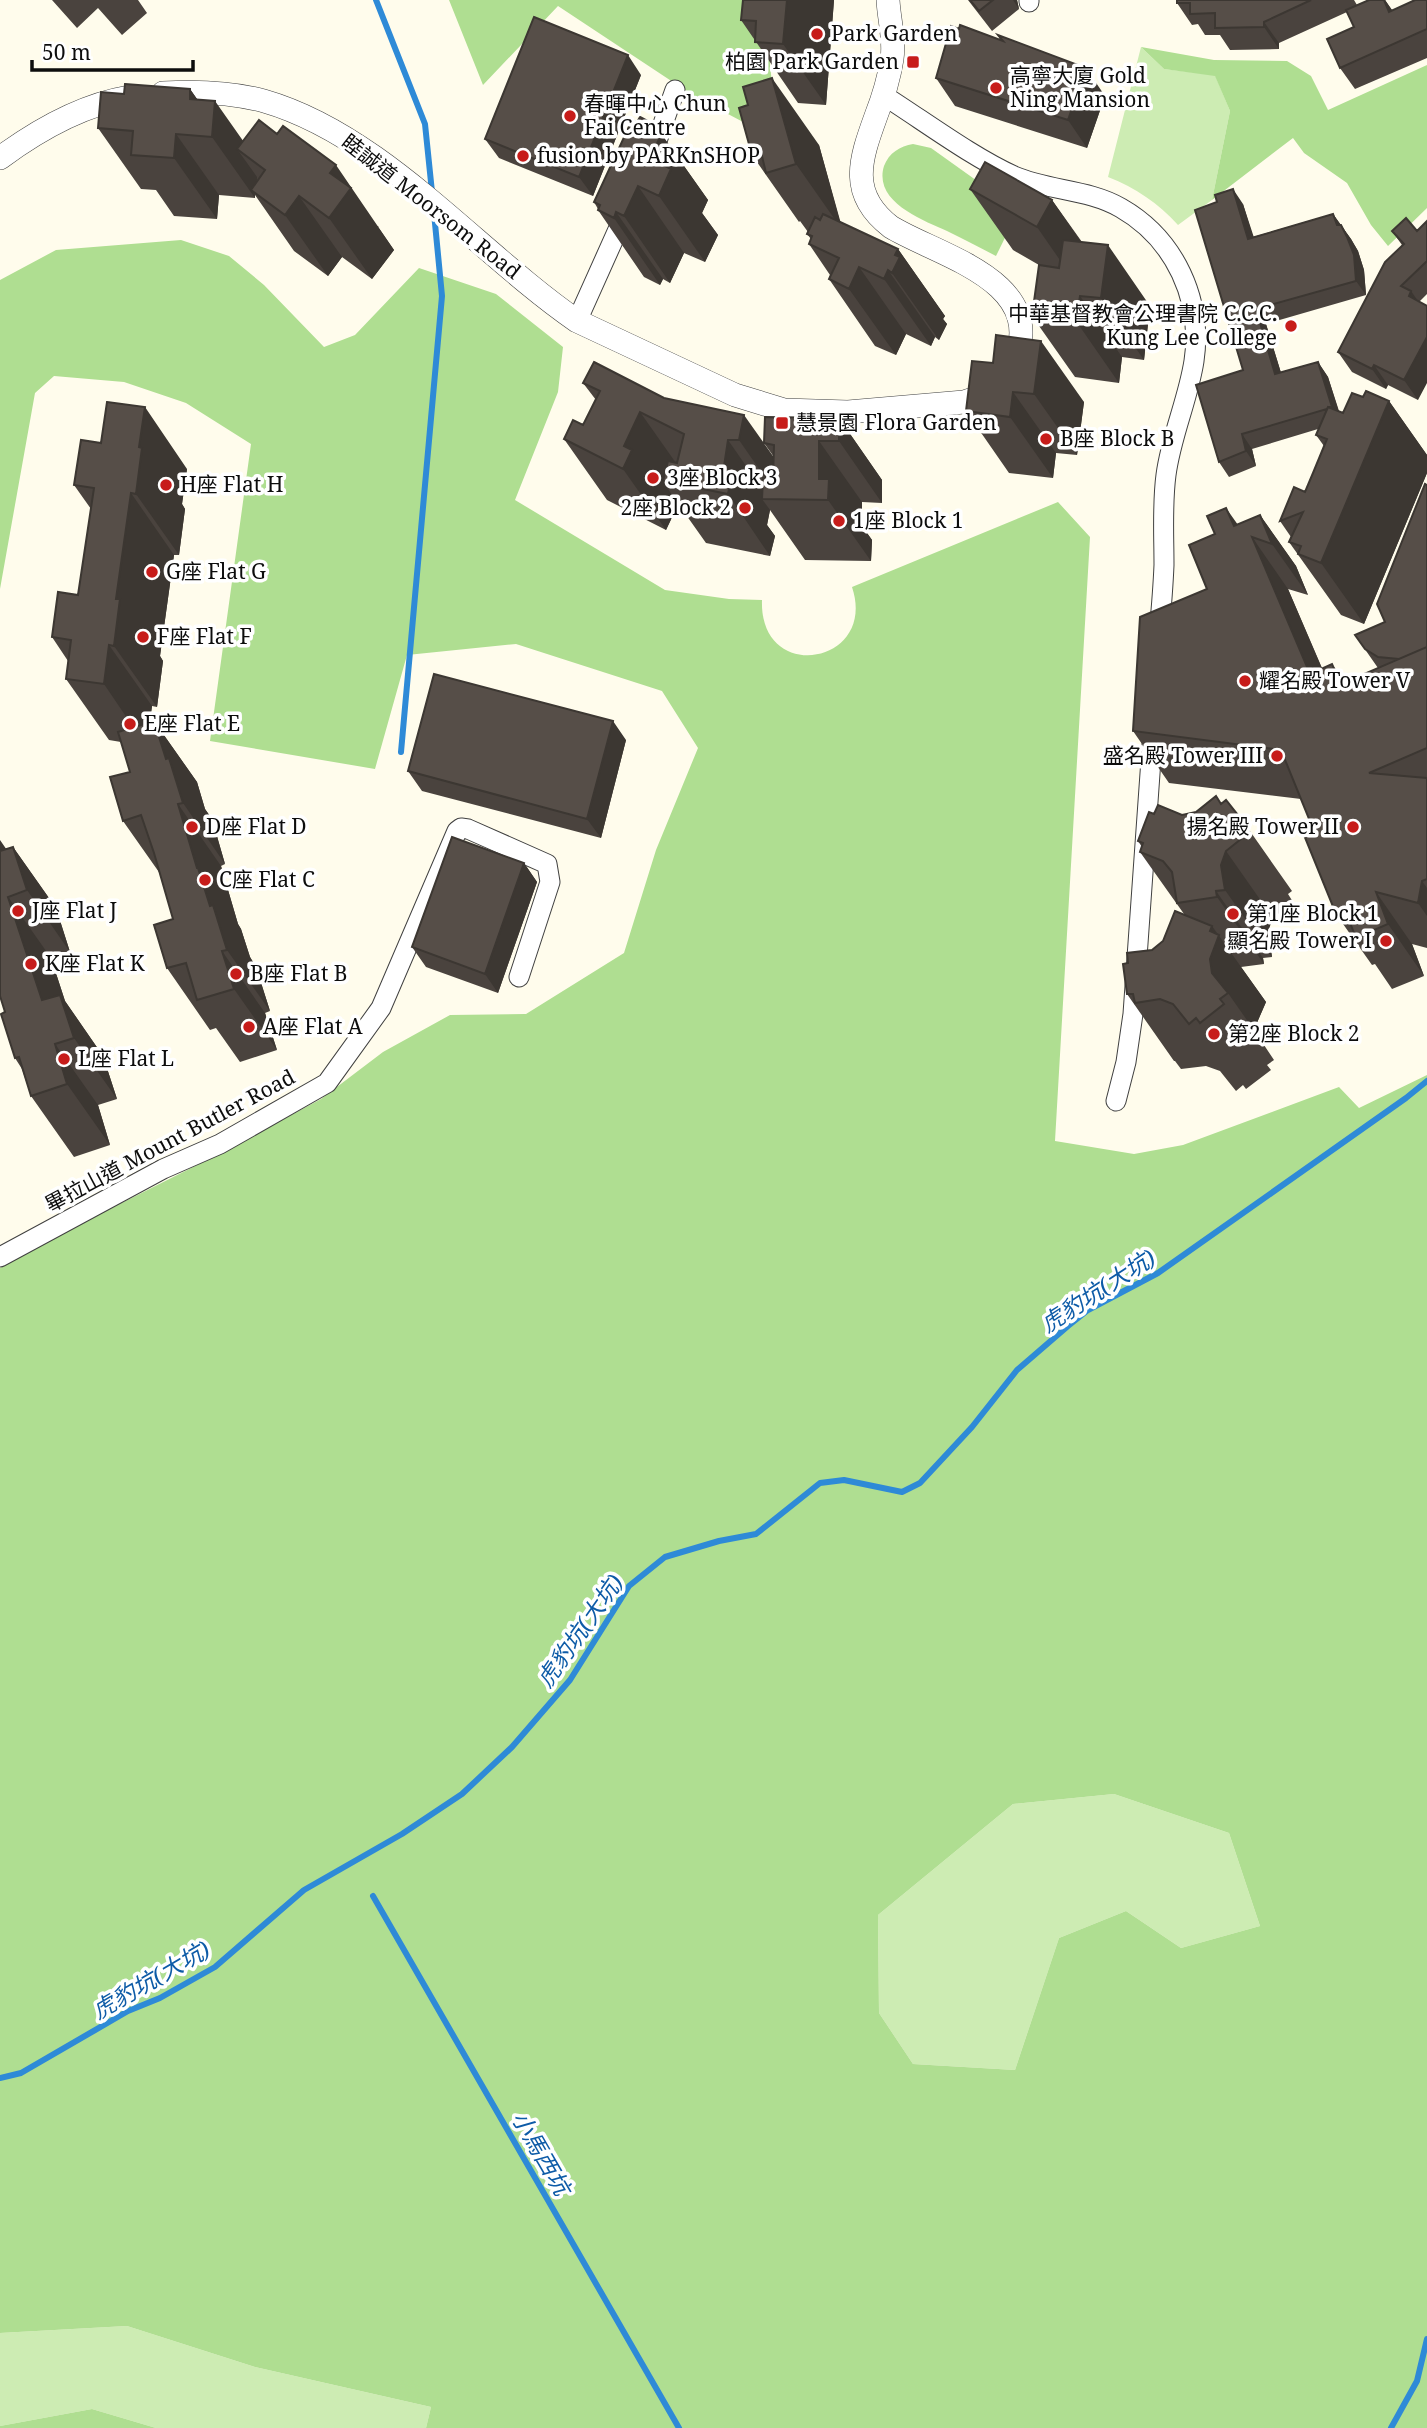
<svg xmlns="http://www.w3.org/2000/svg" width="1427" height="2428" viewBox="0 0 1427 2428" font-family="'Noto Serif','Noto Sans TC',serif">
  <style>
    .green { fill: #cdecb3 }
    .forest { fill: #afde91; fill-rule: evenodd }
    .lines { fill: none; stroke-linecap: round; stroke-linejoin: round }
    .stream { stroke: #2e8ad7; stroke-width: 6 }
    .minor-casing { stroke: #404040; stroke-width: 21 }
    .tertiary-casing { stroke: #404040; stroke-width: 24 }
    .minor { stroke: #fff; stroke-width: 19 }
    .tertiary { stroke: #fff; stroke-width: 23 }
    .wall { fill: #4a433e }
    .shaded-wall { fill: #3c3732 }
    .building { fill: #564e48; stroke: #3c3732; stroke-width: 2 }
    .poi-dot { fill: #c71c1a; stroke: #fff; stroke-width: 2.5 }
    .labels { text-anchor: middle; stroke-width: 7; stroke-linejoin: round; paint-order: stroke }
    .poi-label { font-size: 21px; fill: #0d0d0d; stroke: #fff; text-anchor: start }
    .street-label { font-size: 21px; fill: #0d0d0d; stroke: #fff }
    .water-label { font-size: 23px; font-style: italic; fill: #0d5ba7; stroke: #fff }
  </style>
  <rect width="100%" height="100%" fill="#fffcec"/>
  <path class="green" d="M1141,47l23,22 51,6 15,36 -18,89 -34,25c-20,-22 -42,-37 -70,-48z
    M1114,1794l115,39 31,93 -79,22 -55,-37 -67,27 -44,132 -102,-6 -34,-51 -1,-98 135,-111z
    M127,2326l128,41 176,40 -5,21h-270l-64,-19 -92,17v-93z"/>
  <path class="forest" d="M449,0h326l-5,65 3,27 -11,40 -68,-36 -136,-90 -75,79z
    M1141,47l73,13 73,1 24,15 17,34 99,-45v143l-39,38 -17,-21 -24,-42 -43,-30 -11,-15 -81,62 18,-89 -15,-35 -51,-7z
    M913,144l18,4 49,35 42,20 -26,53c-16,-8 -32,-17 -49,-25 -24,-11 -74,-29 -63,-65 5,-13 16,-20 29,-22z
    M181,240l48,16 35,29 60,62 31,-12 64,-67 77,26 67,53 -5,45 -43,108 150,90 64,9 33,1c-3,85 116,65 90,-13l206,-85 32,35 -35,604 79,13 49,-9 156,-58 20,21 68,-33v1353h-1001l5,-21 -176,-40 -128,-41 -127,7v-1065l68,-38 145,-73 108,-58 62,-47 67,-37 76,-1 98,-61 32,-103 42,-102 -36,-57 -146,-47 -109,11 -32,114 -165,-28 41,-297 -65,-41 -62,-21 -70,-6 -19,17 -35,196v-309l56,-30zM1114,1794l115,39 31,93 -79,22 -55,-37 -67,27 -44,132 -102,-6 -34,-51 -1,-98 135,-111z
    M92,2409l64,19h-156v-2z"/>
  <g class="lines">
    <path class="stream" d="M376,0l49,124 7,68
      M401,752l41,-456 -8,-83
      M373,1896l306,532
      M0,2078l21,-5 107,-62 32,-13 55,-31 89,-77 98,-56 60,-40 50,-47 58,-67 59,-94 36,-29 54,-16 37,-7 64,-51 24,-3 58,12 18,-9 52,-56 45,-57 51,-44 20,-16 70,-37 248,-175 21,-17
      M1391,2428l26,-47 10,-42"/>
    <defs>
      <path id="minor" d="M1029,0v2
        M883,95c41,26 89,62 131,81 35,15 74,13 107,32 54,31 82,92 73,153 -6,39 -23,75 -28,114 -4,30 -2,60 -2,90 -1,24 -3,47 -5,69
        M652,155l23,-65
        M577,321l48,-107
        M1116,1101l10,-39 7,-48 20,-283
        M0,1257l163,-88 57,-25 107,-61 54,-75 76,-177 4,-3 7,1 79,35 3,18 -31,95"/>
      <path id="tertiary" d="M163,93c33,-2 68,-1 101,8 118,34 213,151 313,220l158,74 49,15 64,2 116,-10c24,-7 43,-20 52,-44 29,-78 -77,-102 -125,-131 -43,-33 -31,-67 -15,-111 7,-18 13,-38 16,-57 3,-20 -3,-39 -4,-59
        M0,158c38,-28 81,-53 129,-61"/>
    </defs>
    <use href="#minor" class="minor-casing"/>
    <use href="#tertiary" class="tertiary-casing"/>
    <use href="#minor" class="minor"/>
    <use href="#tertiary" class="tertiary"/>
  </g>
  <path class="wall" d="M52,0h86l9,13 -25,22 -24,-27 -21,20z
    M743,0h91l-8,105 -28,-2 -57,-83z
    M968,0h49l2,9 -27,22z
    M1177,0h177l3,5 12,-5h16l7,10 35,-10v58l-72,31 -15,-21 14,-41 -7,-15 -68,31v6l-49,1 -10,-15h-15l-7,-11 -6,1 -15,-22z
    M641,75l-48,121 -94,-38 -14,-19z
    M936,78l169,18 -18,52 -132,-42z
    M190,89l7,10 46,42 136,86h-1l16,23 -22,29 -30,-22 -14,19 -34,-25 -39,-56v3l-36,-3 -2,24 -43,-3 -18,-26 -15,-1 -43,-61 26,-34z
    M739,108l80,37 21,77 58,27 47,67 -2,3 4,5 -8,16 -4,-3 -4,9 -25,-12 -10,21 -21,-9 -46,-67 1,-4 -21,-31 2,-5 -4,-5 1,-2 -8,-11 -1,1 -47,-67z
    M637,122l18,3 53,75 -6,13 16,22 -13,27 -21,-9 -14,30 -7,-4 -3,6 -16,-8 -46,-67v-1l-4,-7z
    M970,189l82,11 30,42 68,64 -6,54 -22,-3 -3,26 -44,-6 -43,-61 7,-51 -26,-15z
    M1243,204l10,33 80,-23 18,25 7,12 6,19 2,25 -100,29 15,49 37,-11 10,15 11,34 4,2 20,-16 26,4 38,54v18l-63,151 -23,-9 -52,-73 2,-5 -11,-16 25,-29 19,-46 -8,-11 2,-6 -66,20 4,17 -27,11 -10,-15 24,-92z
    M1427,221v73l-8,8 -1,98 -30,-15 -2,4 -34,-17 -14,-20 64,-107 -10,-14h25z
    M594,362l180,95 -10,-14 75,-25 43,62v23l-20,-1v24l10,14 -1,21 -66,-1 -35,-50 -3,15 8,11 -5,20 -64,-13 -34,-48 -3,8 6,8 -9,19 -59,-30 -43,-61 19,-14 13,-25 -13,-17z
    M993,363l91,39 -7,53 -21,-2 -3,25 -44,-5 -43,-62z
    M187,469l-5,35 3,5 -6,46h-5l-14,101 3,5 -6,46 -5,-1 -2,16 4,-1 43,61 8,27 7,10 13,45 -4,2 17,58 3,5 9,28 6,10 14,44 -5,2 12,37 -37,12 -24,-34 -6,2 -43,-62 6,-49 -12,-44 -38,-54 7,-49 -9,-30 -12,-2 -43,-61 2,-18 -16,-24 26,-42 13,-86 -17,-24z
    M1427,485v463l-15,-4 12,32 -32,13 -17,-25 -3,1 -36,-51 -22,-83 -13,-32 -132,-16 -36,-52 74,-142 53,-74 36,51 12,29 -20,-6 34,79 23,14 33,-14 -23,-33 30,-13z
    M626,740l-25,98 -179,-47 -14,-20z
    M1221,804l24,20 47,67 -4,3 5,8 -20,16 -5,13 4,26 -9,1 1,6 -23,3 25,35 -10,23 2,11 16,24 -7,5 4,5 -25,19 -3,-4 -7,6 -16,-20 -14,-5 -25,3 -6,-8h-1l-47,-67 1,-31 24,-13 11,-9 21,-27 -44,-62 2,-5 -4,-6 16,-27 28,1 14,-3z
    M13,847l43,61 14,44 -19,6 14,43 38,55 14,43 -19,6 12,40 -36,12 -43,-61 -9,-27 -7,-11 -9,-209z
    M524,863l13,19 -39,111 -72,-26 -14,-20z"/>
  <path class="shaded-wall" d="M787,0h47l-8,105 -43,-61z
    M1013,0h4l2,9z
    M1384,0h1l11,16 -7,-4z
    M1264,22l15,21v6l-15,-22z
    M628,55l13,20 -48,121 -14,-19z
    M1086,68l19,28 -18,52 -19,-28z
    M772,78l47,67 24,86 -47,-67z
    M190,89l23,33 2,-21 43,61 -21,-13 20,28 -1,16 -5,-3 4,5v3l-43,-61 -22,-38z
    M655,125l53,75 -6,13 16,22 -13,27 -46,-66 -9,-38 3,-29z
    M176,134l43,61 -2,24 -43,-61z
    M336,165l58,85 -22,29 -43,-61 1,-45z
    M638,186l46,67 -14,30 -46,-67z
    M1233,189l10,15 16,49 -11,-14z
    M299,196l43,61 -14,19 -43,-61z
    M1052,200l43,62 -15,27 -43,-62z
    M616,212l47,67 -3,6 -46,-67z
    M1333,214l18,25 7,12 6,19 2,25 -10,-14z
    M1108,245l42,61 -6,54 -43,-62z
    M898,249l47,67 -2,3 4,5 -8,16 -47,-67 3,-18z
    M859,267l47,67 -10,21 -47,-66z
    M888,270l47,67 -4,9 -47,-67z
    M1411,291l14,20 -16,-15z
    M1080,296l42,61 -3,26 -43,-62z
    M1256,309l10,15 20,65 -11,-15z
    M1427,337v46l-9,17 -14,-20z
    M1041,341l43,61 -7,53 -43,-61z
    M1318,362l10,15 14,45 -10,-15z
    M1374,365l14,20 -2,4 -14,-20z
    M1013,392l43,61 -3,25 -43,-61z
    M1389,401l38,54v18l-63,151 -43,-61z
    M145,407l42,62 -5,35 3,5 -6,46 -43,-61 3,-47z
    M640,412l43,61 -20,8 9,14 -3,8 6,8 -9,19 -43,-61 1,-23z
    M744,415l43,61 -7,23 -41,-59z
    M839,418l43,62v23l-43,-62z
    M1242,434l10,15 4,17 -10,-15z
    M728,440l41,59h-7l8,11 -3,15 8,11 -5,20 -42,-62 -5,-21z
    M819,441l43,61v24l10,14 -1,21 -43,-61 -9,-21z
    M131,493l43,62 -14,101 3,5 -6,46 -43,-61 2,-47z
    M1226,508l34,48 -8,-19 36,52 58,136 -36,-51 -76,-148z
    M1260,515l36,51 12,29 -36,-51z
    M109,645l43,61 -6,40 -42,-62z
    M1332,664l36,51 -27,-31z
    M154,721l43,61 8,27 7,10 13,45 -42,-61 -17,-44z
    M613,721l13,19 -25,98 -14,-19z
    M178,804l43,62 17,58 3,5 9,28 6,10 14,44 -43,-61 -30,-82z
    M0,840l20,29 -7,-22 43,61 14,44 -43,-62 -27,-30z
    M1226,851l47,67 -5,13 4,26 -47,-67 -4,-25z
    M524,863l13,19 -39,111 -13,-19z
    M1422,881l5,7v28l-9,-13z
    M1216,891l47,67 1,6 -47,-67z
    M1376,892l36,52 12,32 -36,-52z
    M8,897l43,61 14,43 38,55 14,43 -43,-61 -32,-38z
    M1212,926l54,76 -10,23 2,11 -30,-43 -16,-20 -2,-14v-28z
    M222,951l43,62 12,37 -43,-61z
    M55,1044l43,61 12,40 -43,-61z"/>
  <path class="building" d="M743,0h44l-4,44 -28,-2 1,-21 -15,-1z
    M970,0h23l-14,11z
    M1177,0h134l-47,22v5l-49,1v-15l-25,1v-11h-13z
    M1369,0h15l5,12 26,-12h12v29l-87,39 -13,-29 27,-12 -8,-17z
    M534,17l94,38 -49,122 -94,-38z
    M960,25l43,16 -5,-6 88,33 -18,52 -132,-42 15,-52 8,3z
    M772,78l24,86 -30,9 -5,-21 -9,3 -13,-47 9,-3 -5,-18z
    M125,84l65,5v10l25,2 -3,36 -36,-3 -2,24 -43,-3 2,-24 -35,-3 3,-36 23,2z
    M640,117l15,8 -2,4 9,4 -12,25 21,11 -12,27 -21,-10 -14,30 -8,-4 -2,6 -16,-8 2,-5 -6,-3 38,-82 5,2z
    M259,120l18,14 6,-8 53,39 -6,8 21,15 -22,30 -30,-22 -14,19 -34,-25 14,-20 -28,-21z
    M985,162l67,38 -15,27 -67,-38z
    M1233,189l15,50 85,-25 4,11h4l6,12 7,18 2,26 -100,28 19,65 43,-12 14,45h-4l-1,2 -85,25 4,17 -27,11 -23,-77 47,-15 -48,-160 22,-8 -2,-7z
    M823,214l75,35 -3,6 5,2 -8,16 -4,-3 -4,9 -25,-12 -10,22 -20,-10 10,-21 -30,-14 3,-8 -5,-2 8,-17 5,3z
    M1406,218l11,13 10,-10v40l-26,25 10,5 -2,5 18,10v31l-23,43 -30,-15 -2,4 -34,-17 47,-90 19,-18 -12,-13z
    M1063,240l45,5 -7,53 -21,-2 -4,25 -44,-5 7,-51 20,3z
    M996,335l45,6 -7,53 -21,-2 -3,25 -44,-6 6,-50 21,2z
    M594,362l70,36 80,17 -5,25h-11l-5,33 9,1 -4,20 -65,-13 5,-20 9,2 7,-29 -44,-22 -16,34 8,4 -9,19 -59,-30 9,-19 10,5 17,-34 -17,-8z
    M1366,391l23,10 -68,162 -23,-9 3,-8 -12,-4 14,-30 -23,9 14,-34 11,5 8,-19 14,-34 -11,-4 12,-28 15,6 9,-20 11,4z
    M107,402l38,5 -6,40 3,1 -6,46 -5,-1 -15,106h4l-6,47 -5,-1 -5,39 -38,-5 5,-39 -19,-3 6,-45 20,3 16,-107 -20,-3 7,-45 20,3z
    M765,417l74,1v23h-20v38h10l-1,21 -66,-1 1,-21 10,1 1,-34 -10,-2z
    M1425,484l2,1v162l-28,12 -21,-2 -13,-8 -10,-14 30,-13 -8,-18z
    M1226,508l8,18 26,-11 12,29 -20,-7 58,137 22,-10 9,20 86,-37v101l-58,25 58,5v101l-5,2 -4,22 -42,-11 12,32 -32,14 -11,-28 -9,4 -32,-79 10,-4 -33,-81 -148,-19 7,-114 67,-28 -18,-44 26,-11 -8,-18z
    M434,674l179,47 -26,98 -179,-48z
    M154,721l12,38 3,-1 14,45 -5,1 19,64h1l12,38 3,-1 14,45 -5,1 12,38 -37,11 -11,-37 -19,5 -13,-43 19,-6 -19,-66 -13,-38 -18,6 -13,-44 20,-5 -12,-40z
    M1216,796l5,8 5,-4 19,24 -4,4 5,7 -20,16 -5,14 4,25 -9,1 1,6 -40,6 -5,-31 -9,-11 -23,-9 3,-9 -5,-2 11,-29 5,2 4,-9 24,10 14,-3z
    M452,837l72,26 -39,111 -73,-27z
    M13,847l14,43 -19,7 34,103 18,-5 14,43 -19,6 12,40 -36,12 -12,-39 -4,1 -14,-44 4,-2 -5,-16v-145z
    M1175,911l37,15 -2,5 9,4 -9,24 2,14 16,20 -8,6 4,5 -24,19 -4,-5 -7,6 -16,-20 -13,-5 -25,4 -2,-9h-6l-4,-30 5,-1 -1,-10 25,-3 11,-9z"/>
  <g class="poi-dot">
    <circle cx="817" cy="34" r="7"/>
    <rect x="906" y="55" width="14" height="14" rx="3.5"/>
    <circle cx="996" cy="88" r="7"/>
    <circle cx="570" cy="116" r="7"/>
    <circle cx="523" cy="156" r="7"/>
    <circle cx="1291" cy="326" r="7"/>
    <rect x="775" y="416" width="14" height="14" rx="3.5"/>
    <circle cx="1046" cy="439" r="7"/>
    <circle cx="653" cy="478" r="7"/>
    <circle cx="166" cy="485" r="7"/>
    <circle cx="745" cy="508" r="7"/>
    <circle cx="839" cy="521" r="7"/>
    <circle cx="152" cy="572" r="7"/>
    <circle cx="143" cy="637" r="7"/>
    <circle cx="1245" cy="681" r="7"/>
    <circle cx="130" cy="724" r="7"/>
    <circle cx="1277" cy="756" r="7"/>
    <circle cx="192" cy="827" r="7"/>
    <circle cx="1353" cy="827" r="7"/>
    <circle cx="205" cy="880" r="7"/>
    <circle cx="18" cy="911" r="7"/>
    <circle cx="1233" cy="914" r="7"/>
    <circle cx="1386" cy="941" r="7"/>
    <circle cx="31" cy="964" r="7"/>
    <circle cx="236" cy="974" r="7"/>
    <circle cx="249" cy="1027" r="7"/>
    <circle cx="1214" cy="1034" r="7"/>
    <circle cx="64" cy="1059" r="7"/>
  </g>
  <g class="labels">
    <g class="poi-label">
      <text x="831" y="41">Park Garden</text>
      <text x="899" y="69" text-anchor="end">柏園 Park Garden</text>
      <text x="1010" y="83">高寧大廈 Gold<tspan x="1010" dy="24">Ning Mansion</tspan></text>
      <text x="584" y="111">春暉中心 Chun<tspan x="584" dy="24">Fai Centre</tspan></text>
      <text x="537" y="163">fusion by PARKnSHOP</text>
      <text x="1277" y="321" text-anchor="end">中華基督教會公理書院 C.C.C.<tspan x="1277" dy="24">Kung Lee College</tspan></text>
      <text x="796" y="430">慧景園 Flora Garden</text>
      <text x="1060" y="446">B座 Block B</text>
      <text x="667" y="485">3座 Block 3</text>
      <text x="180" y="492">H座 Flat H</text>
      <text x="731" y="515" text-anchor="end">2座 Block 2</text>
      <text x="853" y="528">1座 Block 1</text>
      <text x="166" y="579">G座 Flat G</text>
      <text x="157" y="644">F座 Flat F</text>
      <text x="1259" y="688">耀名殿 Tower V</text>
      <text x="144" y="731">E座 Flat E</text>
      <text x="1263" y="763" text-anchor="end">盛名殿 Tower III</text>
      <text x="206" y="834">D座 Flat D</text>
      <text x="1339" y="834" text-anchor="end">揚名殿 Tower II</text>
      <text x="219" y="887">C座 Flat C</text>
      <text x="32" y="918">J座 Flat J</text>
      <text x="1247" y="921">第1座 Block 1</text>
      <text x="1372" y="948" text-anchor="end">顯名殿 Tower I</text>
      <text x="45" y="971">K座 Flat K</text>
      <text x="250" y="981">B座 Flat B</text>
      <text x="263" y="1034">A座 Flat A</text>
      <text x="1228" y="1041">第2座 Block 2</text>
      <text x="78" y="1066">L座 Flat L</text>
    </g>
    <g class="street-label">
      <text transform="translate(431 207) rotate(38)" y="7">睦誠道 Moorsom Road</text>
      <text transform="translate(170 1141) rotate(-28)" y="7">畢拉山道 Mount Butler Road</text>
    </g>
    <g class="water-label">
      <text transform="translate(1098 1291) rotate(-33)" y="8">虎豹坑(大坑)</text>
      <text transform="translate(580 1631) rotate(-55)" y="8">虎豹坑(大坑)</text>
      <text transform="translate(151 1980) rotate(-30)" y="8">虎豹坑(大坑)</text>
      <text transform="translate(541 2153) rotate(60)" y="8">小馬西坑</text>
    </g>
  </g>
  <path d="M32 60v10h161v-10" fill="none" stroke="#0d0d0d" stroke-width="3.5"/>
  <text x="42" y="60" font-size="21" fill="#0d0d0d" stroke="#ffffff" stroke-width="5" paint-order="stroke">50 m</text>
</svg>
